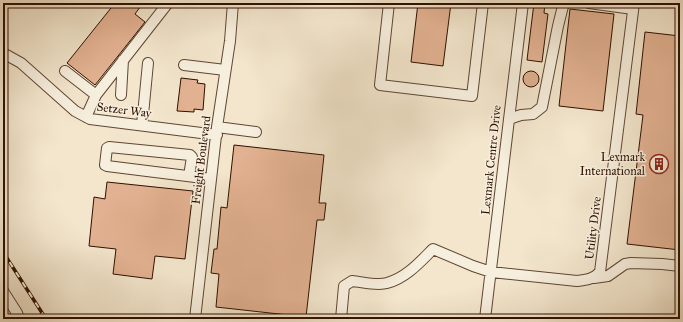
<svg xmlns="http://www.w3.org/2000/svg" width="683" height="322" viewBox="0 0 683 322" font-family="'IM FELL Great Primer',serif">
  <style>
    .building { fill: #e2b191; stroke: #2e1000 }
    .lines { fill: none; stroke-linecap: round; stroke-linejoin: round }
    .minor-casing { stroke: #5f4633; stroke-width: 12 }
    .minor { stroke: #f7efde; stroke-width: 10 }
    .rail-casing { stroke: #2e1000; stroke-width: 3.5 }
    .rail { stroke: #f7efde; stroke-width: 2; stroke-dasharray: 6; stroke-linecap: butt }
    .labels { text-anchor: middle; stroke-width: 3; stroke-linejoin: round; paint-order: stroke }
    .street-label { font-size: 12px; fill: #2e1000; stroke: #f7efde }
    .poi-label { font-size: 12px; fill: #2e1000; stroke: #f7efde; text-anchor: end }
  </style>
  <rect width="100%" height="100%" fill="#f3e6cd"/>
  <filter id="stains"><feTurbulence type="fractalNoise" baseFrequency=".005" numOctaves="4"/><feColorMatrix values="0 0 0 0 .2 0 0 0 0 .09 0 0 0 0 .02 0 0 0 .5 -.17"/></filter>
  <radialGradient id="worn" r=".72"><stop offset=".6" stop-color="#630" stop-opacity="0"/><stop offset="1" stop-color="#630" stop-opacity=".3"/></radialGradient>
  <path class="building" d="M115,3h28l-8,11 10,8 -50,63 -28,-22z
    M418,3h33l-8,63 -32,-4z
    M534,3h11l-1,10 4,1 -6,48 -15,-2z
    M570,9l44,5 -11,97 -44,-5z
    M645,32l35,4v214l-53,-6 16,-129 -7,-1z
    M523 79a8 8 0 1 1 16 0a8 8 0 1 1-16 0Z
    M181,78l17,2 -1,3 8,1 -2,26 -9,-1v3l-17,-1z
    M234,145l90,10 -5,48h7l-2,17h-7l-11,97 -90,-10 3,-33 -8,-1 3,-24h3l4,-42 6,1z
    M107,182l86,9 -8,68 -30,-3 -3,23 -39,-5 3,-25 -27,-3 5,-49 11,2z"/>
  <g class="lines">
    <defs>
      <path id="minor" d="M389,3l-9,82 92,11 11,-93
        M589,3l44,6
        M3,53l18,10 54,48 15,8 127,16
        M184,65l41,5
        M65,71l31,24
        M121,95l2,-35
        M86,117l10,-22 72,-92
        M509,119l12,-4 12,-1 9,-7 16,-81 5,-20 3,-3
        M142,125l6,-62
        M217,127l39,5
        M189,176l3,-19 -2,-2 -81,-8 -2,1 -2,17 2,1 104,13
        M594,278l14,-2 17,-12 6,-1 31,1 18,2
        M3,291l14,22 2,6
        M195,319l22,-192 13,-86 3,-38
        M341,319l3,-33 8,-5c11,1 25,5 35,2 19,-5 33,-21 46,-34l40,17 18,6 86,9c9,-1 17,-2 23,-9l34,-269
        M485,319l38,-316"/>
    </defs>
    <use href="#minor" class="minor-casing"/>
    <use href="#minor" class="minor"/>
    <defs>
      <path id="rail" d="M3,252l43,67"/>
    </defs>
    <use href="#rail" class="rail-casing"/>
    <use href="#rail" class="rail"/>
  </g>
  <defs>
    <symbol id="building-ring" viewBox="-11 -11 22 22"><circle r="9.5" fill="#f7efde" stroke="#8f2418" stroke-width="1.5"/><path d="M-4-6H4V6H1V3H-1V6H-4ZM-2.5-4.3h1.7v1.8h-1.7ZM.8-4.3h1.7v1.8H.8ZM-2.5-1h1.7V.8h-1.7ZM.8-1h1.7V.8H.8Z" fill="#8f2418"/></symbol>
  </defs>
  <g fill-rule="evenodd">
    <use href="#building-ring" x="648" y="153" width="22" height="22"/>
  </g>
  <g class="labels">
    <g class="street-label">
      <text transform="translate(124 110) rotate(7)" y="4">Setzer Way</text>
      <text transform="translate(201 160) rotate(-83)" y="4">Freight Boulevard</text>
      <text transform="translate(491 160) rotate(-84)" y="4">Lexmark Centre Drive</text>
      <text transform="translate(593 228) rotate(-83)" y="4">Utility Drive</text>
    </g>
    <g class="poi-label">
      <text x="645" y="161">Lexmark<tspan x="645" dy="14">International</tspan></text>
    </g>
  </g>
  <rect width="683" height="322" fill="none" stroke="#f3e6cd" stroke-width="16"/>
  <rect x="4" y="4" width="675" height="314" fill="none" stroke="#2e1000" stroke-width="2"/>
  <rect x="8" y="8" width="667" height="306" fill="none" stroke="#2e1000"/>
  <rect width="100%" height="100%" filter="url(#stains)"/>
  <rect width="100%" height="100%" fill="url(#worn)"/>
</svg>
